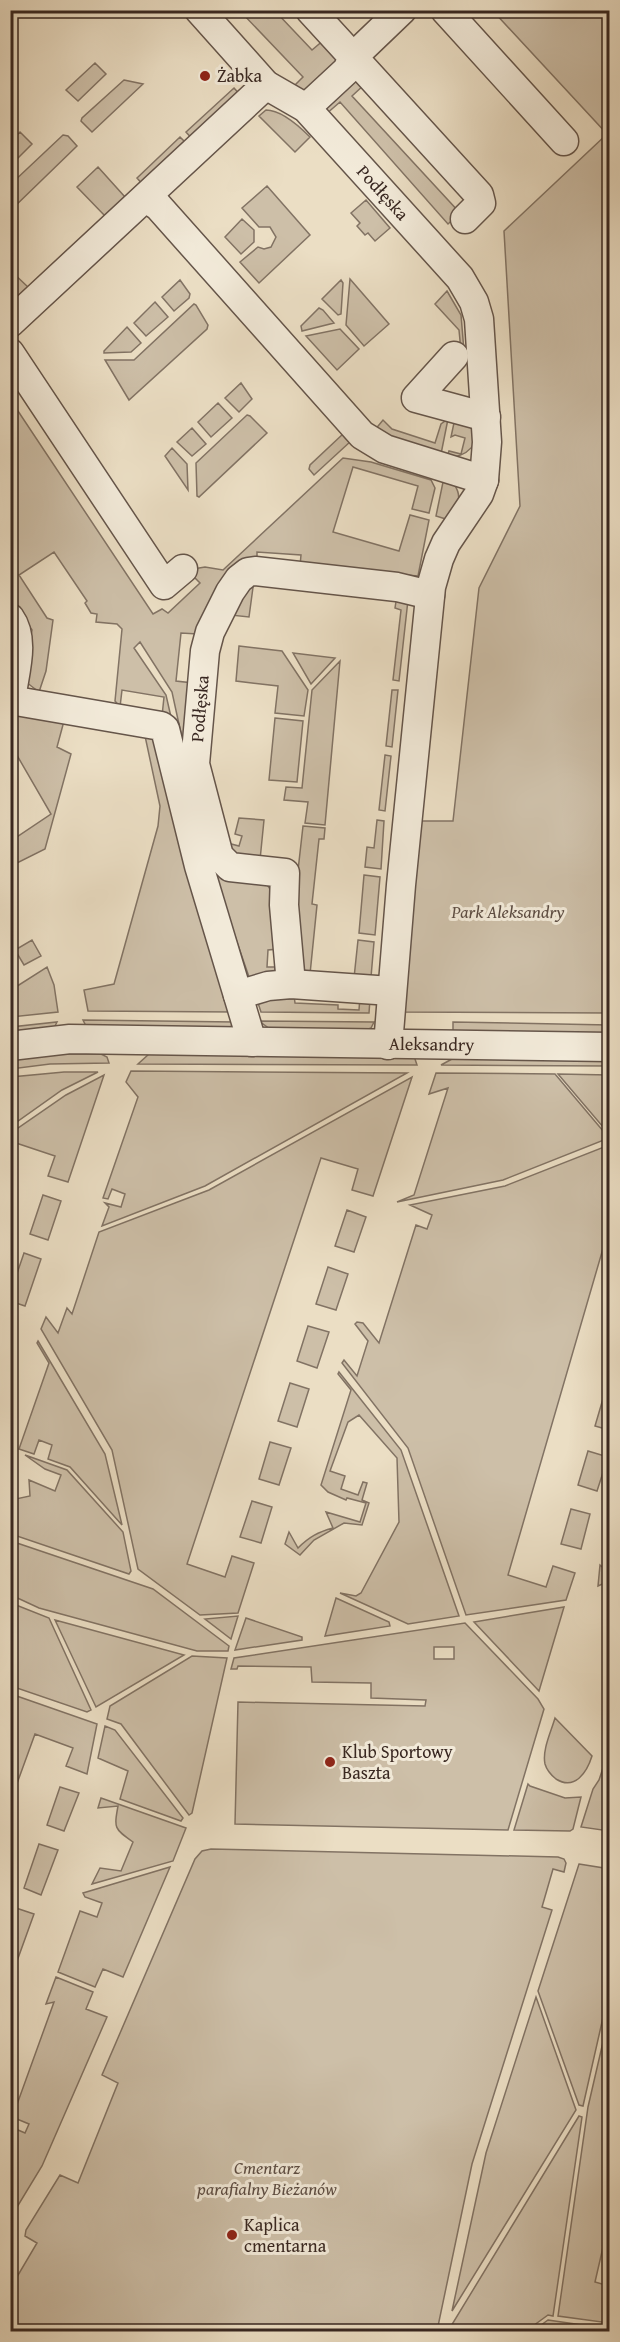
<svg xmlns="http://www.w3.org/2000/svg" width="620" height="2342" viewBox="0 0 620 2342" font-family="'Gentium Book Plus',serif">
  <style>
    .green { fill: #cdbfa8; stroke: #827364; stroke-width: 1.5; fill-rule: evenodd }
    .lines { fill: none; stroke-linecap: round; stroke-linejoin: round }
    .minor-casing { stroke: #65554a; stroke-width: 31 }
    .minor { stroke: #f2ead9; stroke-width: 28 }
    .poi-dot { fill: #8f2418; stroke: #f2ead9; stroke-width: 2 }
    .labels { text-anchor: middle; stroke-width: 6; stroke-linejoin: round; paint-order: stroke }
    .poi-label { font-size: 18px; fill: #382721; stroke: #f2ead9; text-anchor: start }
    .street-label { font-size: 18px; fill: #382721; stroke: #f2ead9 }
    .park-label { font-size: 18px; font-style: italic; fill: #5d4d43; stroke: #f2ead9 }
  </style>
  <rect width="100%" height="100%" fill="#ebdec4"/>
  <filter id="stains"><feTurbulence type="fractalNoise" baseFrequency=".00333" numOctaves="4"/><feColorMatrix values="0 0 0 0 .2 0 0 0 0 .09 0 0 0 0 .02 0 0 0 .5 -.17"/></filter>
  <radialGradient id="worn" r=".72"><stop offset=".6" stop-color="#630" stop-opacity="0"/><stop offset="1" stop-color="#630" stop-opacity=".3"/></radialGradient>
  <path class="green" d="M240,11h35l37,39 13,-11 12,13 -1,12 -33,28 -13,-2 13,-13z
    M493,11h116v1002l-208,-1 13,-191h39l26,-233 41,-82 -16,-275 103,-97z
    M95,63l11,11 -28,27 -12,-11z
    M124,80l19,4 -51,48 -11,-11 1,-3z
    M357,80l8,4 -13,12 108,117 -12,11 -108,-122 -15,13 1,-10 25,-24z
    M234,88l8,9 -48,44 -8,-9z
    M266,110c15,0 34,17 44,27l-15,15 -36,-36z
    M20,132l12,12 -21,21v-24z
    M63,135l5,1 9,10 -66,64v-26z
    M180,137l9,9 -44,41 -8,-9z
    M98,167l27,30 -20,19 -28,-29z
    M267,186l43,49 -51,48 -19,-21 18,-15 6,2 7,-2 5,-10 -6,-10h-11l-17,-19z
    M366,200l24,28 -15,13 -7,-8 -3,2 -8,-9 3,-3 -9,-10z
    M242,219l12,11v12l-13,12 -16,-17z
    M10,270l18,17 -4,6 -13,7z
    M350,279l39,45 -25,22 -18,-21z
    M180,280l10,14 -1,4 -15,13 -12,-14z
    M341,280l2,3 -2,31 -3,1 -16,-16z
    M447,291l14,24 3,36h-3l-2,-21 -24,-26z
    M155,302l13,15 -22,19 -12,-13z
    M194,304l2,1 12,20 -1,4 -78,71 -24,-40h29z
    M319,308l4,2 11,13 -32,8 -1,-5z
    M127,327l14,16 -10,9 -27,1v-2z
    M340,329l19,20 -22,21 -31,-34z
    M241,383l11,16 -13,13 -14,-14z
    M10,399l143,215 9,-5 6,4 32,-30 -13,-13 18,-3 18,3 120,-112 28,4 60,18 4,8 -6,25 -17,-4 6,-23 -65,-19 -20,65 66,19 11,-36 19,5 -11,56 -118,-10 1,-11 -44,-3v9l-59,73 -17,-1 -5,48 17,2 -8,69 -13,-60 -32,-50 -6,6 32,47 5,22 -9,-1 2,-19 -42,-7 -2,17 -5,-6 7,-72 -5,-5 -21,-2 1,-8 -6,-1 -6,-10 2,-2 -33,-49 -35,23 28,43 6,2 -7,51 -7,21 -13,-10v-15l6,-37 -21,-31z
    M218,403l14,15 -21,19 -13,-15z
    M247,415l3,1 17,17 -68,64 -2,-1 -1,-33z
    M455,418c4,3 10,5 14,8 17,15 -4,33 -22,31l2,-6 12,3 4,-16 -10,-3 -4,2z
    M448,419l-7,35 -67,-23 9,-11 9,9 43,14 6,-19z
    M192,428l14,16 -14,12 -15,-14z
    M344,433l7,8 -37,34 -5,-6 1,-4z
    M172,448l15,16 1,26 -23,-34z
    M443,482l11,2c10,15 2,22 -5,36l-13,-4z
    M254,580l-5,37 -19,-2z
    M397,595l11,5 -9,81 -6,-1 8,-70 -6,-2z
    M239,646l43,5 26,39 -4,26 -29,-3 3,-27 -42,-5z
    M293,653l42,5 -24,26z
    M340,661l-15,164 -20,-2 3,-21 -24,-2 2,-13 16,1 10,-98z
    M392,690h6l-6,57 -6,-1z
    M10,711l54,10 -7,26 14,7 -26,95 -30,15 -4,-8v-15l40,-27 -40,-69z
    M275,718l28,3 -6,61 -28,-2z
    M145,736l12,5 77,271 -146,-1 -4,-21 30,-6 44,-158 2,-20z
    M385,755l6,1 -6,55 -6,-1z
    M239,818l25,2 -4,40 -22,-2 -18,-17 19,5 3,-10 -7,-2z
    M377,820l7,1 -3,48 -16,-2 2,-20 7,1z
    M303,826l22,2 -1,11h-5l-7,65 5,1 -7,69 -5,-1 -4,-4 -7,-63z
    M210,854l8,21c14,2 29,2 42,5 19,5 17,53 18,69l-10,1 -1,17h11l-7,7 -22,3 -32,-93z
    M364,875l16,2 -5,58 -16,-2z
    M32,940l9,16 -17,9 -9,-15z
    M358,940l16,2 -3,35 -17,1z
    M47,967l7,18 4,27 -47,5v-27z
    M294,995l1,8 43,2v4l21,1 1,-13 10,2 -1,14 -108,-1 -4,-12z
    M83,1020l151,2 -6,9 -140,-1z
    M259,1021l115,1 -3,6 -7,3 -94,-2z
    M57,1022l-3,6 -43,7v-8z
    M453,1022l156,3v10l-156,-2z
    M63,1054h38l6,3 2,6 -59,1 -39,5v-10z
    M149,1054l265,2 3,9 -279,-1z
    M465,1056l145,1 -1,9 -168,-1 11,-6z
    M131,1071l276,2 -202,113 -103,40 7,-19 -4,-4 16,4 4,-13 -13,-5 -4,10 -5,-1 35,-101 -12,-15z
    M64,1072h34l-36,18 -51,36v-49z
    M436,1073l119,1 54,64 -106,42 -106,22 17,-7 34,-107 -19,6z
    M558,1074l51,1v59z
    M104,1075l-36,107 -20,-6 7,-20 -39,-13 -5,14v-24l55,-38z
    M412,1077l-39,119 -21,-6 6,-21 -37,-11 -134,406 38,13 7,-21 22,7 -16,50 -38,2 -62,-46 -26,-119 -71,-121 5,-12 12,16 9,-25 5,6 27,-82 110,-42z
    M609,1145v83l-101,347 38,12 7,-21 22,7 -9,27 -100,15 -58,-167 -66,-85 2,-3 13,16 11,-35 -13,-17 2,-2 6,1 16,20 37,-118 11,4 5,-14 -22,-10 95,-19z
    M43,1195l18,6 -13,39 -18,-6z
    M347,1210l19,7 -12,35 -19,-6z
    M24,1253l17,6 -16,47 -15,-5 1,-10z
    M328,1267l20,7 -12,36 -20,-6z
    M308,1326l21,6 -12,36 -20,-7z
    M38,1341l67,113 17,71 -52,-58 -22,-8 4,-14 -13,-5 -5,14 -15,-5 30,-86 -12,-20z
    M339,1372l62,78 58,166 -51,8 -68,-31 16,3 5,-3 38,-71 -2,-64 -38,-43 -11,7 -18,49 15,5 -4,13 17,6 5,-13 4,1 -5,17 7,3 -7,22 -18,-2 -30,17 -14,15 -15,-11 4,-12 9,16c11,-11 20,-16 35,-20l-7,-16 34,10 6,-19 -19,-5 -1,2 -18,-8 -7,-7 30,-95 -13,-16z
    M290,1383l19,6 -12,38 -19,-6z
    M605,1392l4,1v37l-14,-4z
    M270,1442l21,6 -12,37 -20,-6z
    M588,1451l20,6 -11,34 -19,-6z
    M25,1455l42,15 56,62 8,39 -2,3 -118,-40v-34l19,-4 -1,-16 26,11 6,-16 -16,-6z
    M252,1501l20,6 -11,36 -21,-6z
    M571,1509l19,5 -9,35 -20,-5z
    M11,1541l142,48 76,57 -1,5h-31l-158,-43 -28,-13z
    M600,1565l9,8v8l-11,5z
    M336,1598l53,24 1,4 -65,10z
    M11,1603l38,15 42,92 -4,2 -76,-26z
    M564,1607l-25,84 -65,-69z
    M238,1616l-7,23 -26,-20z
    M246,1618l56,19v3l-67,10z
    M55,1620l129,35 -88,52z
    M465,1623l73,76 6,10 -36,121 -273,-6 3,-122 187,4 1,-6 -55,-2v-15l-59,-1 -1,-15 -73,-1 -1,3h-6l3,-11zM434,1647h20v12h-20z
    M192,1656l35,2 -35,155 -3,2 -68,-91 -14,-5 3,-13z
    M11,1694l86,30 -10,50 -21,-8 7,-18 -38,-14 -24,66z
    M555,1718l37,38c-5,16 -17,35 -36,23 -5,-4 -9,-8 -11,-15 -3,-14 6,-32 10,-46z
    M105,1726l10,4 68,88 -2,3 -61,-22 8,-28 -30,-13z
    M609,1750v81l-28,-4 12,-38 6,-9z
    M528,1784l2,2 35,12 16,-1 -8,32 -3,2 -56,-1z
    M60,1787l19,6 -15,38 -17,-6z
    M101,1798l85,30 -13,33 -81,23 8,-16 21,3 12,-29c-19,-13 -19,-14 -15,-36l-20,2z
    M39,1844l19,6 -17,45 -17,-7z
    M211,1849l347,8 6,2 2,4 -2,9 -11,-3 -11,38 10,3 -80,254 -35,167h-426v-44l26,-44 -12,-7 1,-6 34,-55 18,8 40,-100 -16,-8 93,-216 7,-8z
    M579,1864l31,5 -1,122 -26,115 -4,-1 -41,-114z
    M170,1867l-47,110 -20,-8 -8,18 -37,-15 22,-61 17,6 5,-14 -17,-6 -2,-4z
    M16,1908l18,6 -17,47 -7,-2 1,-35z
    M56,1977l37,15 -7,17 21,8 -65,149 -31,51v-90l14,6 4,-9 -12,-5 -2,6 -4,-4 43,-119 -8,2z
    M536,1997l40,113 -124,201 34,-158z
    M609,2016l1,201 -15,65 14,4v37l-51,-7 30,-209z
    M579,2116l3,1 -29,199 -5,-1 -22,16h-78z
    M548,2320l61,9v2h-76z"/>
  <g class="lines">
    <defs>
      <g id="minor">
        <path id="s1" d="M199,10l67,75 40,23 154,170 14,24 5,17 8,123 -3,38 -5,14 -33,49 -7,16 -8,28 -30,298 -13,160"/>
        <path d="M402,10l-49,47 126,138 2,8 -16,16"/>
        <path d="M445,10l119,131"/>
        <path d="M306,108l41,-38 6,-13 -43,-47"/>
        <path d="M146,198l12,8 204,229 23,14 99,31"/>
        <path d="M10,323l256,-238"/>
        <path d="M10,353l154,232 19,-16"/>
        <path d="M454,356l-38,42 70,19"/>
        <path d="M10,618c16,22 4,56 1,82"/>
        <path d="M10,700l151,26 4,3 34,137 53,176"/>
        <path id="s2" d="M291,984l-7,-79 1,-32 -55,-6 -11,-11 -24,-92 10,-113 5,-19 20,-40 9,-13 9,-7 7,-1 142,16 33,8"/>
        <path d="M238,995l30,-9 23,-2 100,7"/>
        <path id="s3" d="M10,1046l60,-7 540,8"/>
      </g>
    </defs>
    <use href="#minor" class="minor-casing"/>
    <use href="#minor" class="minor"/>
  </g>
  <g class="poi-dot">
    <circle cx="205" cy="76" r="6"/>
    <circle cx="330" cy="1762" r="6"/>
    <circle cx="232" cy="2235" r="6"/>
  </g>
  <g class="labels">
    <g class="poi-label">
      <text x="217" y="82">Żabka</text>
      <text x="342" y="1758">Klub Sportowy<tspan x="342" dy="21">Baszta</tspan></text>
      <text x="244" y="2231">Kaplica<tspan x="244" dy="21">cmentarna</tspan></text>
    </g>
    <g class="street-label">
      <text dy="6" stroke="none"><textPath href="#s1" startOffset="261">Podłęska</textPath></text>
      <text dy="6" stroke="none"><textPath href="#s2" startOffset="333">Podłęska</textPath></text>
      <text dy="6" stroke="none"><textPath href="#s3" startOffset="422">Aleksandry</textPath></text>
    </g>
    <g class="park-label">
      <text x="508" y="918">Park Aleksandry</text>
      <text x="267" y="2174">Cmentarz<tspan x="267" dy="21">parafialny Bieżanów</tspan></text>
    </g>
  </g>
  <rect width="620" height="2342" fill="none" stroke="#ebdec4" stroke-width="36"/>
  <rect x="12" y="12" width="596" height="2318" fill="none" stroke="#382721" stroke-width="3"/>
  <rect x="18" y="18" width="584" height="2306" fill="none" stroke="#382721" stroke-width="1.5"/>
  <rect width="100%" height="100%" filter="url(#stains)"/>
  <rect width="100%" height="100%" fill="url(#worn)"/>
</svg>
